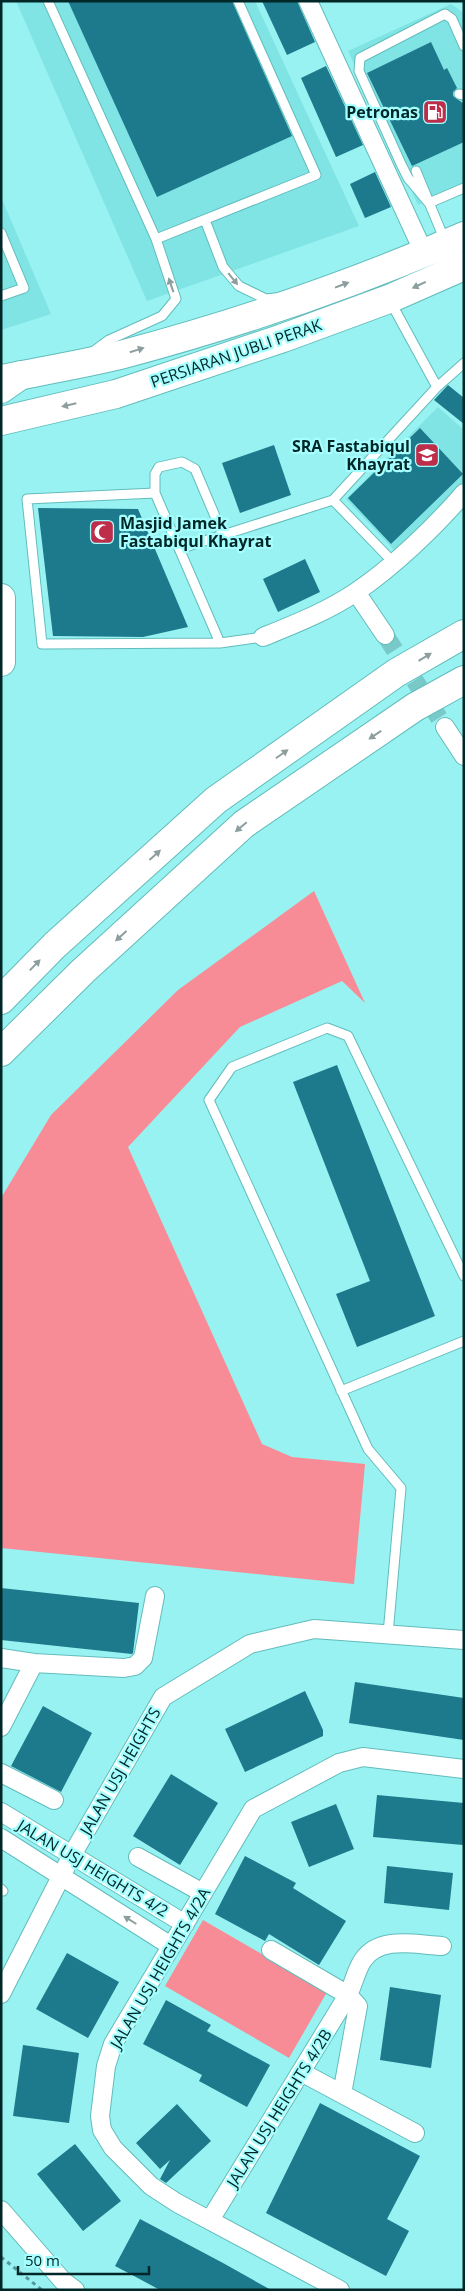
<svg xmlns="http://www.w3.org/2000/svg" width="465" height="2291" viewBox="0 0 465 2291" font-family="'Open Sans',sans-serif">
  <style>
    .built { fill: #81e4e4 }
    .green { fill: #f88c96 }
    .building { fill: #1d798c }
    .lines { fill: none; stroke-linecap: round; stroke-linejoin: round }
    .minor-tunnel { stroke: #7ac9c9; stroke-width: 18; stroke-dasharray: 18 9; stroke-linecap: butt }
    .service-casing { stroke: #63bcbc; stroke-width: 11 }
    .minor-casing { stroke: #63bcbc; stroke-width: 20 }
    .primary-casing { stroke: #63bcbc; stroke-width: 30 }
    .motorway-casing { stroke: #63bcbc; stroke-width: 30 }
    .path { stroke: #569999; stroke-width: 3; stroke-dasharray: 4 4; stroke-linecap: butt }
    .service { stroke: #fff; stroke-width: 9 }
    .minor { stroke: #fff; stroke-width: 18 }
    .primary { stroke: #fff; stroke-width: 28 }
    .motorway { stroke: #fff; stroke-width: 28 }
    .oneway { fill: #8c9e9e }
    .labels { text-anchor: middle; stroke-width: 4.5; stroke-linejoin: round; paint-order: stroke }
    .poi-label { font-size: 16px; font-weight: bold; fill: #002728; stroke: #a5fffe; text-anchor: end }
    .street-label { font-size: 16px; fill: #002728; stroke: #a5fffe }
  </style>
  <rect width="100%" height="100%" fill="#98f2f1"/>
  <path class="built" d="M16,1h239l104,225 -212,75z
    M451,4l13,9v172l-46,20 -70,-154z
    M1,197l50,117 -50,16z
    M438,407l26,23v50l-19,22 -51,48 -48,-51z"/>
  <path class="green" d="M314,891l51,112 -23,-22 -102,46 -112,120 134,297 30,13 73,7 -11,120 -353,-36v-350l50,-83 127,-125z
    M203,1920l124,72 -38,66 -124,-72z"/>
  <path class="building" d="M68,1h164l60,135 -135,61z
    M262,1h35l18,41 -28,13z
    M431,42l13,28 3,-2 10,20 -4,4v4l11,8v38l-52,24 -45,-93z
    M326,66l37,79 -27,12 -35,-79z
    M375,172l16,35 -26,11 -15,-34z
    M448,385l16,13v26l-30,-24z
    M420,428l43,46 -72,70 -43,-46z
    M274,445l17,50 -51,18 -18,-50z
    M38,508l100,1 50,118 -45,10 -90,-1z
    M305,559l15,33 -42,20 -15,-33z
    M337,1065l98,251 -78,31 -21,-53 34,-13 -77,-199z
    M1,1588l138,15 -6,50 -1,1 -131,-14z
    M355,1682l109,16v42l-115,-17z
    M305,1691l18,39v6l-78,36 -20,-43z
    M43,1706l49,27 -31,59 -50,-26z
    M171,1774l47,29 -38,62 -47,-29z
    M377,1795l87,8 -1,42 -90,-8z
    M336,1804l18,45 -45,18 -18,-45z
    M245,1856l51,27 -3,5 53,33 -27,44 -50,-31 -4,7 -50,-27z
    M387,1866l66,7 -4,37 -65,-7z
    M67,1953l52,29 -31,56 -52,-29z
    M390,1987l51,8 -10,73 -51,-8z
    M166,2000l45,25 -4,6 63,34 -23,42 -48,-26 3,-6 -59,-31z
    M23,2045l56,8 -10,70 -56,-7z
    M320,2103l100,53 -33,63 22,12 -23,45 -120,-63z
    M177,2104l34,37 -45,42 -6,-4 10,-19 -10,9 -24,-26z
    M75,2144l46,57 -38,30 -46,-57z
    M140,2219l83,44 48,27h-111l-26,-14 -19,-10z"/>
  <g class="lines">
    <path class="minor-tunnel" d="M385,635l60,92"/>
    <defs>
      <path id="service" d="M48,1l108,238 20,60 -14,17 -53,24 -15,11
        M464,46l-12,-27 -7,-5 -85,44 -1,13 42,93 7,14 21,25 35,-15
        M459,94l5,1
        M416,171l29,70
        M205,220l18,47 16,19 27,13 9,-1
        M1,233l23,55 -23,8
        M156,239l160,-64 -78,-174
        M390,301l47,86
        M155,493l65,150 -178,1 -15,-145z
        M155,493v-19l4,-7 23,-5 13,7 28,66 110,-35
        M179,549l44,-14
        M393,562l-60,-62 104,-113 27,-24
        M220,643l43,-6
        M341,1391l123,-50
        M388,1634l13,-146 -33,-39 -159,-349 23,-33 95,-39 21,8 116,240
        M1,1889l2,2"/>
      <path id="minor" d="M308,1l116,252
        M356,592l29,43
        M263,637c32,-13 65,-26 93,-45 37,-25 79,-65 108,-99
        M445,727l19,29
        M1,1658l33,5 90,5 11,-2 8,-8 12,-62
        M1,1727l33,-64
        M1,1773l53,27
        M1,1812l184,112
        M1,1838l170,108
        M138,1857l65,36
        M271,1950l77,45 10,11 -16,88
        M1,1994l71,-139 91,-158 87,-53 64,-15 150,11
        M301,2072l114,61
        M1,2210l62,71 12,9
        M210,2220l138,-225c5,-10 9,-27 15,-35 17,-25 54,-15 79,-14
        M340,2290l-163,-87 -26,-17 -38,-38 -11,-18 -2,-14 6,-50 7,-22 140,-235 86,-46 24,-6 101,12"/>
      <path id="primary" d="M1,379c41,-8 83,-15 123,-25 116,-31 230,-70 340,-118
        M1,421l115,-27 167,-56 106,-39 75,-33"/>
      <path id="motorway" d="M1,389l20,-14
        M1,598v64
        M1,1000l54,-55 161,-145 180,-127 68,-39
        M1,1052l82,-81 161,-147 171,-117 49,-27"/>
    </defs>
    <use href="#service" class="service-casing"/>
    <use href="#minor" class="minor-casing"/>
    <use href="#primary" class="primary-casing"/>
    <use href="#motorway" class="motorway-casing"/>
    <path class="path" d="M1,2257l41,33"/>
    <use href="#service" class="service"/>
    <use href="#minor" class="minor"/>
    <use href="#primary" class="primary"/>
    <use href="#motorway" class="motorway"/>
  </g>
  <defs><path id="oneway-solid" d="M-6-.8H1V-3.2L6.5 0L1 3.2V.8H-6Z" transform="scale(1.25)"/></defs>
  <g class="oneway">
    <use href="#oneway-solid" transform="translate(233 279) rotate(51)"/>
    <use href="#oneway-solid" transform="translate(171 285) rotate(-109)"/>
    <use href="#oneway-solid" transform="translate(342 285) rotate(-21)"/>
    <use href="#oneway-solid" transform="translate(419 285) rotate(155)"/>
    <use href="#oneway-solid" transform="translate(137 350) rotate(-17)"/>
    <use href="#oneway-solid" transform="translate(69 405) rotate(167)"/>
    <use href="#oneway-solid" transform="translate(425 657) rotate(-31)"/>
    <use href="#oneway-solid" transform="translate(375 735) rotate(146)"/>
    <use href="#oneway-solid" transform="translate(282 754) rotate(-35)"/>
    <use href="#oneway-solid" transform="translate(241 827) rotate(140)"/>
    <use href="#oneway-solid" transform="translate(155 855) rotate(-42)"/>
    <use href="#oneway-solid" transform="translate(121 936) rotate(138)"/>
    <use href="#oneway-solid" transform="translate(35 965) rotate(-46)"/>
    <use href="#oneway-solid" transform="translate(130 1920) rotate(-148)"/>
  </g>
  <defs>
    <symbol id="fuel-square" viewBox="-11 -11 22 22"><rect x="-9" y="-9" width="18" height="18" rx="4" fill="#be2e4a" stroke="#a5fffe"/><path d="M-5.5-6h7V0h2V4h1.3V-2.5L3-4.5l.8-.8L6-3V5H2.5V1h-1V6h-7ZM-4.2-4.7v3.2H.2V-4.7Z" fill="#fff"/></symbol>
    <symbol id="school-square" viewBox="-11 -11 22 22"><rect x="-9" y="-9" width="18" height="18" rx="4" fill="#be2e4a" stroke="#a5fffe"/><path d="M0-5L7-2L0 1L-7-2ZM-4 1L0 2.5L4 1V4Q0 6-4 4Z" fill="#fff"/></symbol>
    <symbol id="mosque-square" viewBox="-11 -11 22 22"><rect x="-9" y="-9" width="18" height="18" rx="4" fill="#be2e4a" stroke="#a5fffe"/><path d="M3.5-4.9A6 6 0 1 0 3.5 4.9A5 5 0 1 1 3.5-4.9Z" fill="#fff"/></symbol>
  </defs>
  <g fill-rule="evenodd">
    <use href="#fuel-square" x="421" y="98" width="28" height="28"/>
    <use href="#school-square" x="413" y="441" width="28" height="28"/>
    <use href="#mosque-square" x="88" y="518" width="28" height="28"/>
  </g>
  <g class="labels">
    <g class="poi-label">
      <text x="418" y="118">Petronas</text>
      <text x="410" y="452">SRA Fastabiqul<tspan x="410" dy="18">Khayrat</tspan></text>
      <text x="120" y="529" text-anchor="start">Masjid Jamek<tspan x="120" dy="18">Fastabiqul Khayrat</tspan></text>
    </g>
    <g class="street-label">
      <text transform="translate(236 353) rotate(-19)" y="6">PERSIARAN JUBLI PERAK</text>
      <text transform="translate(120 1771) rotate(-60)" y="6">JALAN USJ HEIGHTS</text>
      <text transform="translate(93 1868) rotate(31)" y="6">JALAN USJ HEIGHTS 4/2</text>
      <text transform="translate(160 1968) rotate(-60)" y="6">JALAN USJ HEIGHTS 4/2A</text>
      <text transform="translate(279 2108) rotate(-58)" y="6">JALAN USJ HEIGHTS 4/2B</text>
    </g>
  </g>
  <rect width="465" height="2291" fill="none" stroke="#002728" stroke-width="5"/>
  <path d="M18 2266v8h131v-8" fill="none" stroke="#002728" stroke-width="2.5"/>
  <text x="25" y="2266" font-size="15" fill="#002728" stroke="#a5fffe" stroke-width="4" paint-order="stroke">50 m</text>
</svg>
